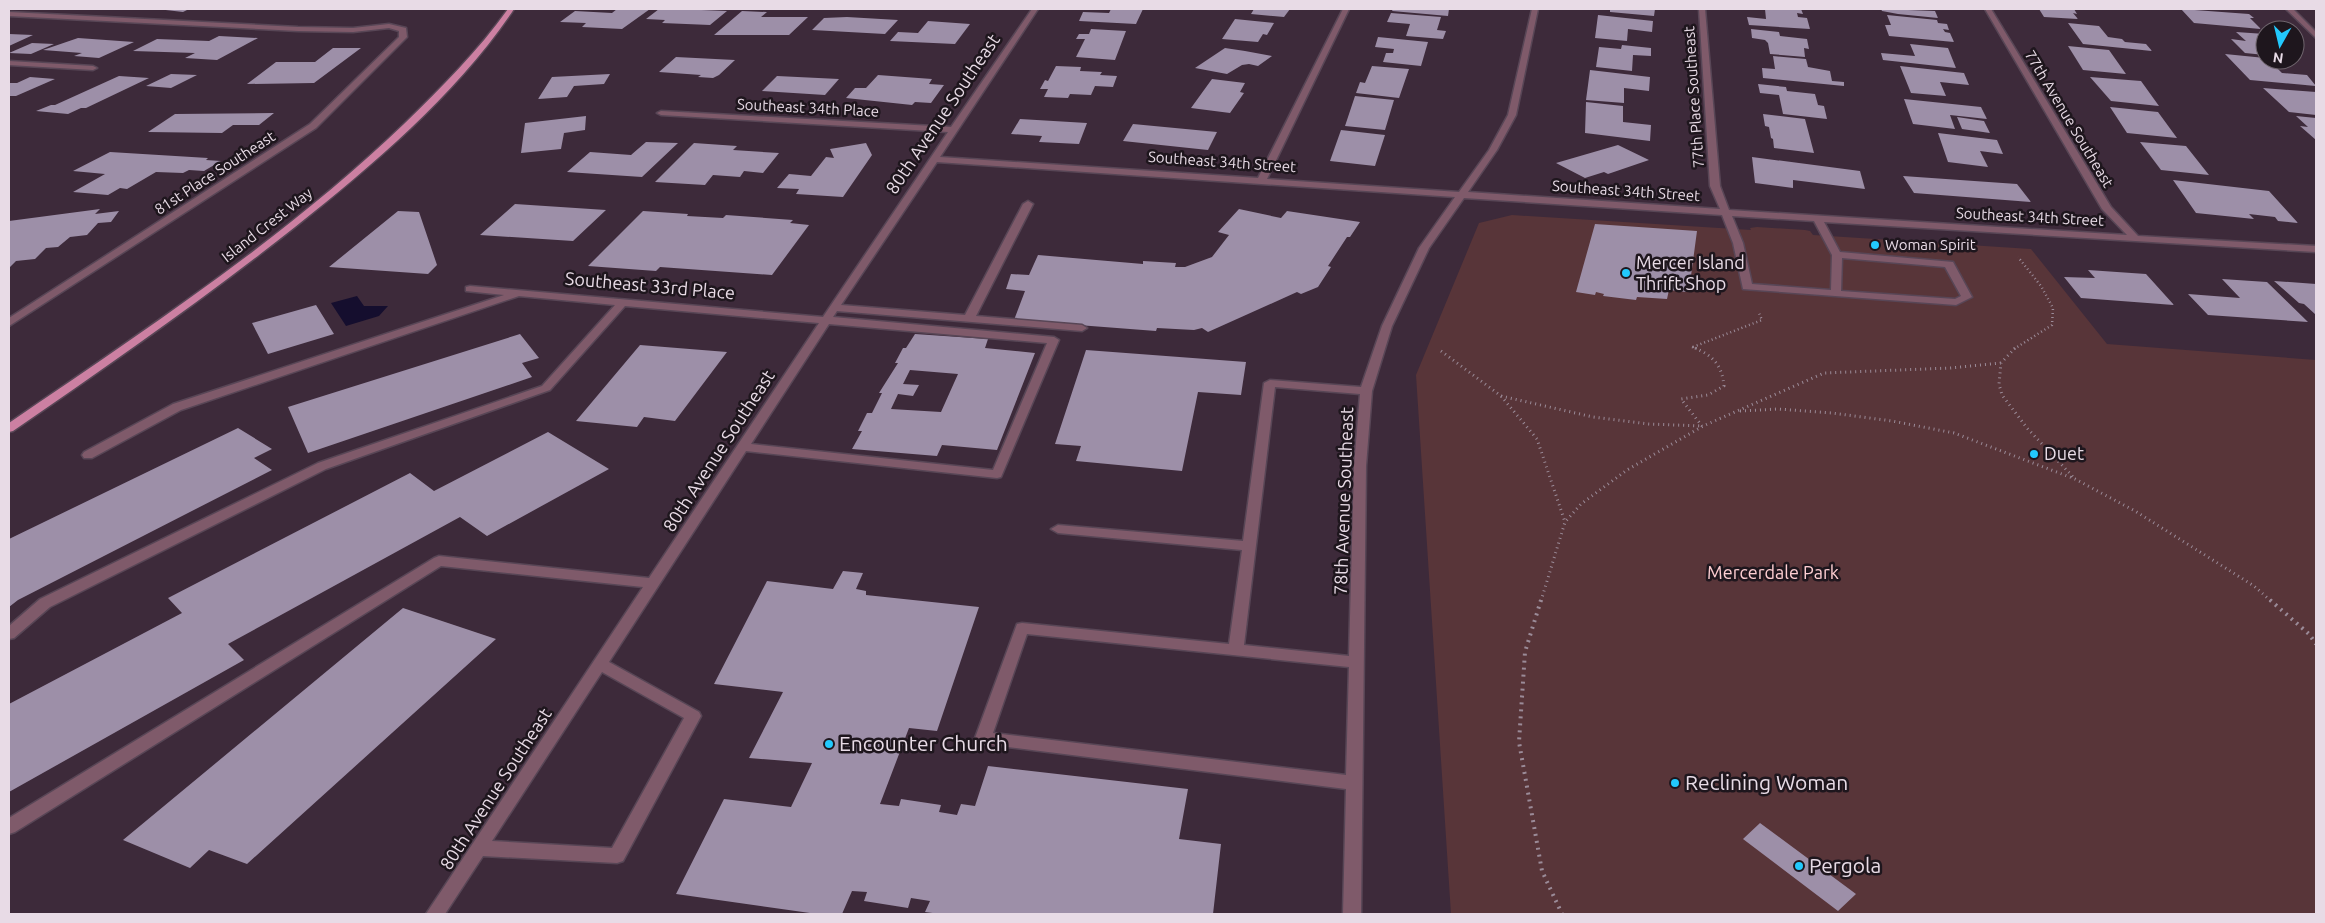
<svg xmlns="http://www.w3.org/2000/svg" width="2325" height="923" viewBox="0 0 2325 923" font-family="Ubuntu,sans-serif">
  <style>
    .green { fill: #583539 }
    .water { fill: #150e2e }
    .building { fill: #9d8fa8; fill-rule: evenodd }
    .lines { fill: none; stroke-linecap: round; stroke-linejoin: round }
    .minor-casing { stroke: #584656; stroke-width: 3 }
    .major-casing { stroke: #584656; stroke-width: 3 }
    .path-far2 { stroke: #9b8b98; stroke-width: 2.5; stroke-dasharray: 1 3; stroke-linecap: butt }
    .path-far1 { stroke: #9b8b98; stroke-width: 3; stroke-dasharray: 1 4; stroke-linecap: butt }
    .path { stroke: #9b8b98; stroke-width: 4; stroke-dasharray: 2 5; stroke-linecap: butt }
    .minor { fill: #7f5a6a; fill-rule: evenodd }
    .major { fill: #cc80a2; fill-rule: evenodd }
    .poi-dot { fill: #22c9fd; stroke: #1e161d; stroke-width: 2 }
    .labels { text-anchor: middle; stroke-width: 5; stroke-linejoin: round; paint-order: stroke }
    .far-street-label { font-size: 15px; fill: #e8dbe6; stroke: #1e161d }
    .far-poi-label { font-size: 15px; fill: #e8dbe6; stroke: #1e161d; text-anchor: start }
    .street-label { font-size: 18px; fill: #e8dbe6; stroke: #1e161d }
    .poi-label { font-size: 18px; fill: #e8dbe6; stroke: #1e161d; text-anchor: start }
    .park-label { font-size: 18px; fill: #feced2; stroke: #1e161d }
    .near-poi-label { font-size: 21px; fill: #e8dbe6; stroke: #1e161d; text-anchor: start }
  </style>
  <rect width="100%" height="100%" fill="#3d2a3a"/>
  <path class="green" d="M1512,215l239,15 -1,-2 7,-1 48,3 5,1 3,4 218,14 76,95 209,16v554h-865l-35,-539 63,-152z"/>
  <path class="water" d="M357,296l7,10h24l-9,10 -33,10 -15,-23z"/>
  <path class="building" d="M157,9h32l-6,3z
    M617,9h33l-28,20 -40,-2 4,-4 -26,-1 15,-11 37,2z
    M659,9h17l51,2 -17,14 -48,-2 3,-3 -19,-1z
    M1111,9h32l-7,15 -57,-3 4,-9 26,1z
    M1254,9h36l-6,8 -33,-3z
    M1393,9h56l-1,7 -56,-5z
    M1610,9h45l-1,7 -44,-4z
    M1765,9h36l2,5 -6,-1 1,4 9,1 3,11 -61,-4 -2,-8 19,2z
    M1881,9l54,2 3,7 -40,-4 -16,-3z
    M2039,9h35l3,5 -4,-1 5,6 -34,-2z
    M2181,9l68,5 5,4h-4l11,11 -67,-6z
    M742,11l25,1 -6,5h47l-19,18h-75z
    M1391,13l50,4 -4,13 9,1 -3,8 -37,-3 4,-12 -23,-2z
    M1598,15l55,6 -1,11 -24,-3 -1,12 -32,-3z
    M1887,15l50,5 1,3 9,1 2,6 -6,-1 2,3 5,1 4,9 -65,-6 -4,-11h6z
    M847,17l51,3 -13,14 -73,-4 12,-12z
    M1235,19l39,4 -7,12 -4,-1 -5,8 -36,-3z
    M928,21l42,3 -15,20 -65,-3 8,-9 20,1z
    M2068,23l31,3 9,11 14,2 3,3 21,2 6,7 -69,-7z
    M1091,29l35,2 -11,29 -39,-3 9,-18h-9l3,-5h10z
    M1751,29l28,3 1,4 27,3 2,10 -5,-1 1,9 -35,-3 -2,-11 -3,-3 -13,-2z
    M2236,32l29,2v21l-20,-2 -14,-14 15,2z
    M9,34l24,1 -24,11z
    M219,36l39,2 -41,22 -32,-2 10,-5 -62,-2 24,-12 52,2z
    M1378,37l50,5 -7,24 -38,-4 3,-9h7l1,-4 -19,-2z
    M78,38l56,4 -35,16 -25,-2 8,-3 -39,-3z
    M32,43l22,1 -23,10 -22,-1z
    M1910,44l38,4 8,20 -73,-8 -2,-7 34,3z
    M1622,45l29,3v8l-18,-1 -1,16 -36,-4 3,-20 22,2z
    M2068,46l41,4 17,24 -43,-4z
    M333,48h28l-47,35 -67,1 29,-22h39z
    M1225,48l20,3 27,5 -14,10 -9,-2 -7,1 -15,9 -32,-6z
    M2225,54l40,4v2h4l13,13 25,2 9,11 -66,-6z
    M1773,56l33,3 2,8 22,4 2,10 12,1v4l-81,-8 -1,-10 13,1z
    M676,57l59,3 -16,15 -6,3 -15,-1 3,-2 -42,-3z
    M1056,66l25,1 -1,4 22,1 -2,3 17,1 -4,11 -18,-1 -4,9 -21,-1 -2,4 -24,-1 4,-8h-8l5,-9 3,1z
    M1372,66l37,3 -10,29 -43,-5 4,-11 5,1z
    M1900,66l64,7 5,12 -29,-3 6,14 -35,-3z
    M1590,70l60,7 -1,14 -25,-3v15l-38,-3z
    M171,74l26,1 -26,13 -25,-2z
    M610,74l-6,10 -30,2 -7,11 -29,2 14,-22z
    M878,75l54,4 -3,5 15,1 -13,18 -16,-1 -3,3 -66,-7 9,-10h11z
    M119,76l30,2 -63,30h-5l-13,6 -32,-3 15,-6h4z
    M777,76l62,3 -14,16 -63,-4z
    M30,77l25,2 -39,17h-7v-13h8z
    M2090,77l51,4 18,25 -48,-5z
    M1212,79l33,4 -5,9 4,1 -14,20 -39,-5z
    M1758,84l28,3 1,4 28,3 3,11 6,1 3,13 -44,-5 -4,-19 -19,-2z
    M2263,88l53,4v23l-27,-3z
    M1355,96l39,4 -9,30 -40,-4z
    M1904,99l77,8 6,12 -37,-4 5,14 -42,-5z
    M1586,102l37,4v16l28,3 -1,16 -65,-8z
    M2110,107l48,5 19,26 -50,-5z
    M274,113l-15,12h-26l-11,8 -74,-1 27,-18z
    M1763,114l42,5 9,34 -40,-5 -1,-9 -2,-1 -2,-11 -4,-1z
    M586,116l-1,14 -21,3 -3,16 -40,4 4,-30z
    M2296,116l20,2v22l-16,-14 8,1z
    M1957,117l27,4 6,12 -28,-4z
    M1020,119l67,4 -8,21 -40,-2 3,-6 -31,-2z
    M1133,124l84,8 -9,18 -85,-9z
    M1341,130l44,5 -10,31 -45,-5z
    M1938,133l59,7 6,14 -23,-3 8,16 -40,-5z
    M646,142l32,1 -36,34 -75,-5 23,-20 41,3z
    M2140,142l46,4 23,29 -48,-5z
    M694,143l43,3 -4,4 46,3 -16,20 -19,-2 -4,6 -27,-2 -8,10 -50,-3z
    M866,143l6,12 -29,42 -47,-3 3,-5 -22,-1 12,-14 22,2 15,-19 8,1 -4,-9z
    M1618,145l31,15 -41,14 -4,-2 -19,6 -29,-15z
    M110,152l98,6 -2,2 15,1 -17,10 -15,-1 -6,3 -27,-1 -29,17 -7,-1 -12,7 -35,-3 32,-18 -32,-3z
    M1752,157l108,14 5,18 -72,-9v8l-38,-5z
    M1903,176l114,8 14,18 -117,-9z
    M2173,180l96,11 29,32 -20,-2 -3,-4 -26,-3 5,5 -58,-6z
    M515,204l91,6 -33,31 -93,-6z
    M100,209l-5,5 24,-3 -8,11 -13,1 -11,12 -17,2 -12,10 -12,1 -11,11 -19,2 -7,7v-47z
    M1239,209l42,9 6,-7 73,11 -10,15h-3l-19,29 3,1 -13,20 -17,7 -4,-2 -89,40 -6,-4 -8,2 -37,-2 -1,3 -142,-11 11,-29 -19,-2 5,-15 18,1 9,-20 105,9v-3l33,2 -1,4h10l27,-10 17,-22 -11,-3z
    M398,211l21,1 18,53 -9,9 -99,-7z
    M643,211l45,3 -1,2 36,2 3,-3 67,5 -3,3 19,2 -37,50 -112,-8 -4,4 -68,-5z
    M1595,224l102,7 -6,45 -4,-1 -1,17 -17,-2 -2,9 -30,-2 -1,3 -33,-4 1,-2 -8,-2 -1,3 -19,-3z
    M2088,270l58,4 28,31 -93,-7 -17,-21 31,1z
    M2222,279l45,3 41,40 -100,-7 -20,-21 52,4z
    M2274,281l42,3v31l-12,-11 -5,-1z
    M316,305l18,29 -66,20 -16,-31z
    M520,334l19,24 -17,5 10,14 -224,76 -20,-46z
    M915,334l73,5 -3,9 50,5 -38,97 -55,-5 -5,11 -85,-7 10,-18h-4l9,-18h5l10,-20h-3l19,-30h-3l8,-15h3zM910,370l48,4 -17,38 -50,-3 7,-15 15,2 6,-11 -16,-1z
    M640,345l87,7 -52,69 -31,-4 -7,10 -61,-6z
    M1086,350l160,12 -5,33 -43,-3 -16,79 -106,-10 5,-15 -26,-2z
    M238,428l34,21 -18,9 18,12 -254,130 -9,7v-68z
    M548,432l61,37 -122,67 -27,-19 -232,127 16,16 -235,132v-88l173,-91 -14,-15 242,-125 24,18z
    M843,571l20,2 -7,16 10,2v4l113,12 -42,124 -28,-3 -29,76 19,2 2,-7 40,6 -2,7 18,3 4,-11 14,2 13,-40 200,23 -9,50 42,5 -8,70h-273l-15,-2 5,-11 -19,-3 -3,10 -44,-7 3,-9 -15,-1 -10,23h-25l-141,-20 48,-95 67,8 21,-44 -63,-5 34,-66 -69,-8 53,-103 66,8z
    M403,608l93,31 -249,225 -38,-14 -19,18 -67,-28z
    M1760,823l96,71 -18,17 -95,-72z"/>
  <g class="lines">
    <defs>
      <path id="minor" d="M1032,9h6l-98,148 318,21 85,-169h6l-82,170 192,13 30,-42 19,-35 24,-106h6l-22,106 -19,35 -29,42 252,17 -10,-23 -11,-177h6l15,177 9,24 398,25 -25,-26 -117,-200h6l120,198 27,29 178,10v6l-492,-30 16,30 113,10 19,35 -16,8 -213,-16 -10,-46 -11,-28 -258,-17 -35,50 -37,78 -20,65 -6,75 -5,448h-18l3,-125 -363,-45 -6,-2 -2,-4 42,-114 5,-1 207,21 13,-94 -184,-17 -7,-4 7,-4 185,16 21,-158 6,-3 91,7 21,-61 37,-78 36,-51 -518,-35 -96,143 124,10 58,-111 5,-3 5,3 -57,112 106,9 5,3 -5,3 -245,-20 -4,6 221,20 5,3 -58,137 -4,1 -251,-27 -137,211 90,50 2,4 -78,145 -6,2 -134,-7 -38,58h-19l217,-327 -202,-21 -426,266 -6,2v-16l425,-260 5,-2 210,22 170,-255 -194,-17 -75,84 -224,79 -276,138 -36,31 -5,1v-13l31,-27 278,-136 224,-77 73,-81 -96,-9 -338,114 -89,48h-8l-2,-3 2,-3 89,-48 331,-109 -38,-4v-4l4,-1 353,31 125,-185 -287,-17 -4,-2 4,-2 290,16zM1732,216l82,5 18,34 -1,35 -79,-6 -9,-41zM1842,258l103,9 16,29 -6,3 -114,-8zM829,324l218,19 -54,127 -242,-26zM1275,387l85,7 -6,72 -5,190 -105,-11zM1027,634l322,33 -3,108 -353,-42zM602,672l82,46 -72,130 -120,-7z
        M2286,9h7l23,23v6z
        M9,12l289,15 55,1 36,-4 17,4 1,9 -91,91 -307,198v-8l301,-194 89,-87v-6l-10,-3 -36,4 -55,-1 -289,-15z
        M9,61l84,5 4,2 -4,2 -84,-5z"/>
      <path id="major" d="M508,9h6c-57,85 -139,154 -219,218 -91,72 -186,138 -282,204l-4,1v-9c136,-93 276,-185 395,-299 37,-36 74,-73 104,-115z"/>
    </defs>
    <use href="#minor" class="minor-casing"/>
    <use href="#major" class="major-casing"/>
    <path class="path-far2" d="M1692,347l6,2
      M1693,347l69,-27 -3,-7
      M2014,349l38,-24 1,-17 -12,-22 -23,-29"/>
    <path class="path-far1" d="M1695,348c18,8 27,17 29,38l-16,9 -27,4 21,27
      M2015,348l-14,15 -2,21 3,11 25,33 48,51
      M1441,351l60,45 92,21 56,7 53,2
      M1501,396l36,43 28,83
      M1740,411l38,-2 54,4 60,8 62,12 121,46 60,32 119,75 17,15
      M1541,601l24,-79 16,-18 46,-34 76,-44 121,-53 126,-5 51,-5"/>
    <path class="path" d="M1541,600l-16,52 -6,90 23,129 20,43
      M2270,600l39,34 7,10"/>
    <use href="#minor" class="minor"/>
    <use href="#major" class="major"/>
  </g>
  <g class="poi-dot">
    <circle cx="1875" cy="245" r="5"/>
    <circle cx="1626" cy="273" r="5"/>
    <circle cx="2034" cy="454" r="5"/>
    <circle cx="829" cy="744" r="5"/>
    <circle cx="1675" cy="783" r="5"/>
    <circle cx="1799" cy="866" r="5"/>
  </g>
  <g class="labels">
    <g class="far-street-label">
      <text transform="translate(1694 97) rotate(-94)" y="5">77th Place Southeast</text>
      <text transform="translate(808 108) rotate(3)" y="5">Southeast 34th Place</text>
      <text transform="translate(2069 119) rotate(59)" y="5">77th Avenue Southeast</text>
      <text transform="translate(1222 162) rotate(4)" y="5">Southeast 34th Street</text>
      <text transform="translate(215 173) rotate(-33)" y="5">81st Place Southeast</text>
      <text transform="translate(1626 191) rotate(4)" y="5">Southeast 34th Street</text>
      <text transform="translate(2030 217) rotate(3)" y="5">Southeast 34th Street</text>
      <text transform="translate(267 225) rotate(-38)" y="5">Island Crest Way</text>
    </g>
    <g class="far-poi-label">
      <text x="1885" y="250">Woman Spirit</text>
    </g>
    <g class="street-label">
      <text transform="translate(943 114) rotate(-56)" y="6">80th Avenue Southeast</text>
      <text transform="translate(650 286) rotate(5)" y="6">Southeast 33rd Place</text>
      <text transform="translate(719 451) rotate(-57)" y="6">80th Avenue Southeast</text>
      <text transform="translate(1344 501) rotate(-88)" y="6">78th Avenue Southeast</text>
      <text transform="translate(496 789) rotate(-57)" y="6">80th Avenue Southeast</text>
    </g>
    <g class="poi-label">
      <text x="1636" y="269">Mercer Island<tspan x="1636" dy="21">Thrift Shop</tspan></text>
      <text x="2044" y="460">Duet</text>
    </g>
    <g class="park-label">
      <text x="1773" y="579">Mercerdale Park</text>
    </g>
    <g class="near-poi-label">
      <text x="839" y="751">Encounter Church</text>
      <text x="1685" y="790">Reclining Woman</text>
      <text x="1809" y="873">Pergola</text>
    </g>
  </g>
  <rect width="2325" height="923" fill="none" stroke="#e8dbe6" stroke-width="20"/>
  <g transform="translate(2280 45) rotate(188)"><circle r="24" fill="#1e161d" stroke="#6f656d"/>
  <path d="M0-4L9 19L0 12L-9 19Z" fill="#22c9fd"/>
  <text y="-8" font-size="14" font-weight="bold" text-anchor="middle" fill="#e8dbe6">N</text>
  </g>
</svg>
